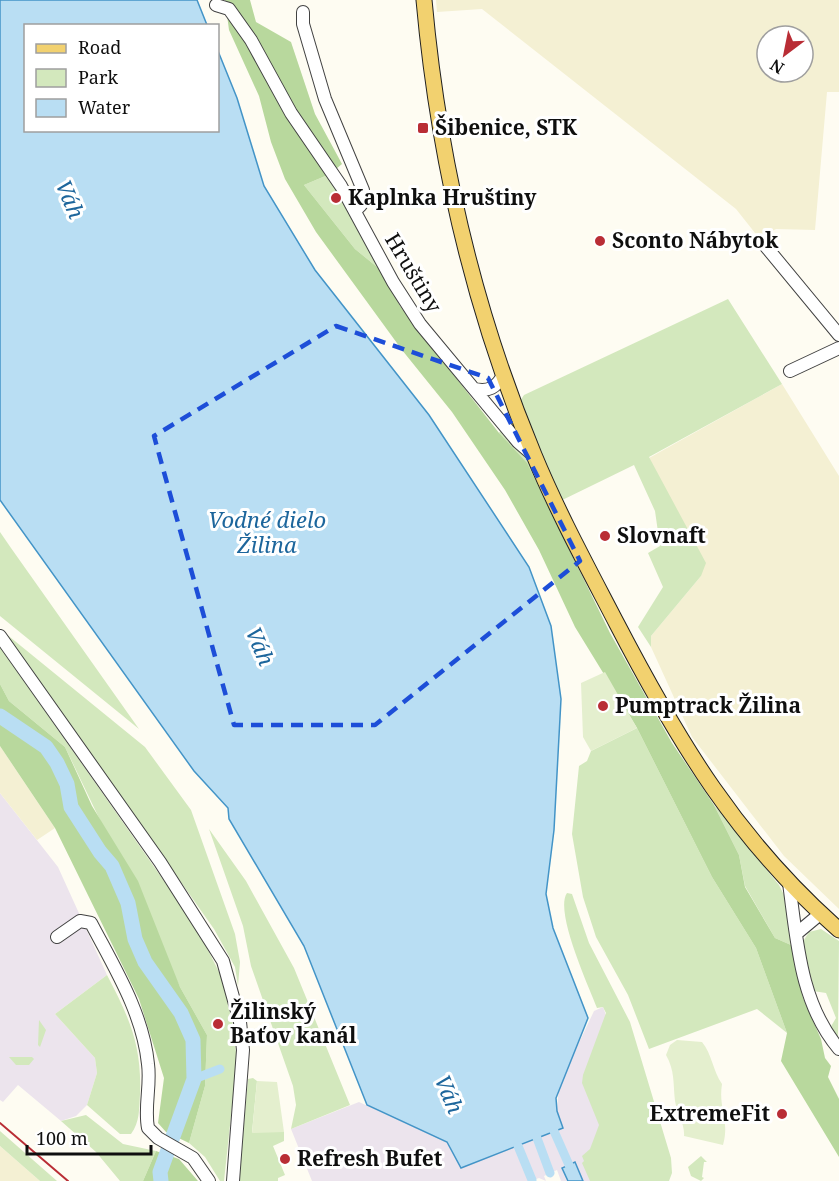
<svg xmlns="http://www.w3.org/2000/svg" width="839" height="1181" viewBox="0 0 839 1181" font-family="'Noto Serif',serif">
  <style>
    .industrial { fill: #ece4ed }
    .farmland { fill: #f4f0d3; fill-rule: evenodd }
    .green { fill: #d3e8bd }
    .forest { fill: #b8d89d }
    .pitch { fill: #e4efce }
    .water { fill: #b9def3; stroke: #4394c7; stroke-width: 1.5 }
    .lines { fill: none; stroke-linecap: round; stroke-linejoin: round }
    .canal { stroke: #b9def3; stroke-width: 9 }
    .river { stroke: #b9def3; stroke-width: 15 }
    .minor-casing { stroke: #424242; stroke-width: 14 }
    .major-casing { stroke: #202020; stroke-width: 17 }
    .minor { stroke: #fff; stroke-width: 12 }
    .major { stroke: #f2d16f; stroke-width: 15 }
    .rail { stroke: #b92d35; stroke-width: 2 }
    .marked { fill: none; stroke: #1d4ed8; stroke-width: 4.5; stroke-dasharray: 12 8; stroke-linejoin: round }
    .poi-dot { fill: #b92d35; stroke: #fff; stroke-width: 2 }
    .labels { text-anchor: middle; stroke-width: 6; stroke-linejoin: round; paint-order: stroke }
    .poi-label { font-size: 21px; font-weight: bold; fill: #0f0f0f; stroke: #fff; text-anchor: start }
    .street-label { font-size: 21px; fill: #0f0f0f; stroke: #fff }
    .water-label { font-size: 22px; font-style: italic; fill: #1d669c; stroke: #fff }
  </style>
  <rect width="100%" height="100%" fill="#fefcf2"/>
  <path class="industrial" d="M0,793l58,74 49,108 -52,39 40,44 2,15 -10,32 -11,11 -15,5 -43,-36 -15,17 -3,-2z
    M603,1007l64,174h-84l-8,-19 -12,6 5,13h-7l-4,-11 -13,6 2,5 -7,-3 -8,3h-219l-21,-52 68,-27 88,40 14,26 102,-40 -6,-17 2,-26 35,-74z"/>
  <path class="farmland" d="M436,0h403v92h-12l-12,138 -39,-1 -17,9 -23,-29 -254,-200 -45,3zM767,36h36v36h-36z
    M782,384l57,92v433l-55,-53 -92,-119 -41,-90v-11l50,-60 -52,-118z
    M0,746l55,82 -18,12 -37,-47z
    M0,1146l40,35h-40z"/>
  <path class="green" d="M330,174l52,97 -27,-22 -51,-64z
    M728,299l54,85 -133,73 57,106 -5,13 -50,60v11l-13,-20 25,-40 -15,-34 12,-7 -5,-35 -21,-46 -84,41 -51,-73 25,-38z
    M0,532l11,16 128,181 -139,-113z
    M5,633l140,114 46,63 44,124 5,28 -2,24 -3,-19 -21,-38z
    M0,647l197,281 24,48 11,44 5,40 -13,121h-4l-15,-24 -16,-14 16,-57 2,-51 -27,-48 -115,-240 -56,-46 -9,-17z
    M637,728l75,149 44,71 31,85 -30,-24 -108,40 -21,-54 -32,-58 -13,-40 -11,-63 7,-68 8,-5 4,-10z
    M714,805l65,80 5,10 7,50 -16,-7 -30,-52 -6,-31z
    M209,829l37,52 48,87 56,137 -59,24 5,-24 -3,-19 -42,-120 -8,-40z
    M567,893l5,1 17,49 41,79 41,136 1,15 -3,8h-79l-8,-18 2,-2 -2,-5 8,-7 9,-24 -17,-42 1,-8 23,-62 -3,-6 -6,1c-8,-21 -43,-97 -30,-115z
    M821,929l18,12 -1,96 -8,-9 6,-10 -10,-25 -13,-2 -11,-48 7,-11z
    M107,975c22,42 35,70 33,119 -1,15 0,28 -9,40h-11l-33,-29 10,-32 -2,-15 -40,-44z
    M39,1020l7,10 -6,17 -2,-2z
    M9,1057h23l2,2 -5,6h-13z
    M253,1078l4,3 -5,51h32v9l-11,5 12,29 -7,3v3h-39l9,-102z
    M86,1115l37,29 33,7 -13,30h-23l-24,-29 -35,-31z
    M0,1131l57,50h-17l-40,-35z
    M701,1156l6,6h-3l-2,15 2,1 -3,3 -10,-5 -3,-9z"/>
  <path class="forest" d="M225,0h25l6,22 35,20 24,72 27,50 -12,10 -26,11 51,64 27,22 18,35 99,127 28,30 83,170 62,110 42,62 25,50 6,32 30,51 16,7 12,53 18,41 4,19 6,8 -3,11 11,22v58l-58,-96 6,-28 -31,-85 -44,-71 -75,-149 -62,-101 -36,-77 -34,-60 -53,-78 -50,-62 -86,-118 -31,-53 -14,-37 -12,-46 -30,-66z
    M0,684l9,17 56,46 27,59 46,75 42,106 27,48 -2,51 -16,57 -23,-11 -8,-9 6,-45 -25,-79 -84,-171 -55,-82z
    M156,1151l23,8 19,22h-55z"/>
  <path class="pitch" d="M605,672l32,56 -46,23 -8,-14 -2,-54z
    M677,1040l25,2c10,12 11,29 20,42 -4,25 8,36 1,61l-39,-9c1,-12 -7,-23 -9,-35 -2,-18 0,-30 -9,-46l4,-10z
    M257,1081l20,1 7,50 -32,1z"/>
  <path class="water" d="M0,0h197l10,25 -181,1v104h192v-79l19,47 27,88 51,84 114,145 100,152 22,59 10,73 -7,131 -8,64 7,34 35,90 -32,80 1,13 6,17 -102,40 -14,-26 -80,-37 -63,-159 -75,-127 -1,-11 -34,-37 -194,-271z
    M575,1162l8,19h-15l-6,-13z"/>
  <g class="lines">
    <path class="canal" d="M194,1079l26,-10
      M554,1131l15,34
      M537,1138l13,35
      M518,1146l14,34"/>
    <path class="river" d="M0,716l46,31 11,16 10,21 4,23 29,45 12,14 16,37 7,36 10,23 36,51 12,27 1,39 -34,93 1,9"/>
    <defs>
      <path id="minor" d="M216,5l13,4 22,31 40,73 50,73 52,96 27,42 98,118 15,13
        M303,12v12l22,75 38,91 -2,15 -6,6
        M763,243l76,92
        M790,371l49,-23
        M474,389c15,3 22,-1 30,-15
        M0,636l160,226 63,99 17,61 3,28 -10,131
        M789,883c8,58 11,120 50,166
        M796,934l24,-20
        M57,937l23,-16 11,2c23,44 52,90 57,141 3,21 -4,43 0,64l10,10 35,20 16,23"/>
      <path id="major" d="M424,0c14,155 50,311 110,455 24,58 54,113 83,169 62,119 120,216 222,306"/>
    </defs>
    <use href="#minor" class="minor-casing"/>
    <use href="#major" class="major-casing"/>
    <use href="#minor" class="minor"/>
    <use href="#major" class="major"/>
    <path class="rail" d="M0,1123l68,58"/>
  </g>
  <path class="marked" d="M336,326l152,52 92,183 -205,164h-141l-80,-289z"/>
  <g class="poi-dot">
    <rect x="417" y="122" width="12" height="12" rx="3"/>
    <circle cx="336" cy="198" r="6"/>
    <circle cx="600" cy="241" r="6"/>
    <circle cx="605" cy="536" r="6"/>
    <circle cx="603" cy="706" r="6"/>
    <circle cx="218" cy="1024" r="6"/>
    <circle cx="782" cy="1114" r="6"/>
    <circle cx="285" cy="1159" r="6"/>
  </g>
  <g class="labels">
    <g class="poi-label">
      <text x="435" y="135">Šibenice, STK</text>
      <text x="348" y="205">Kaplnka Hruštiny</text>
      <text x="612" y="248">Sconto Nábytok</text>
      <text x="617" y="543">Slovnaft</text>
      <text x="615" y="713">Pumptrack Žilina</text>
      <text x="230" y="1019">Žilinský<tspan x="230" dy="24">Baťov kanál</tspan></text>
      <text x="770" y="1121" text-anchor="end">ExtremeFit</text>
      <text x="297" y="1166">Refresh Bufet</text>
    </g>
    <g class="street-label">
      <text transform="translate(413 273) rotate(59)" y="7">Hruštiny</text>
    </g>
    <g class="water-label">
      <text transform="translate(70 199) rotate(67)" y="8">Váh</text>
      <text x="267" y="528">Vodné dielo<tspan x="267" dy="25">Žilina</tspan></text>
      <text transform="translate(260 646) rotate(67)" y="8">Váh</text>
      <text transform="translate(449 1094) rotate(67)" y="8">Váh</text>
    </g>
  </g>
  <rect x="24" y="24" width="195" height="108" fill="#ffffff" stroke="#9f9f9f" stroke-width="1.5"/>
  <rect x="36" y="44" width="30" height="9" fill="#f2d16f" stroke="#9f9f9f" stroke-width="1.5"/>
  <text x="78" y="54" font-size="18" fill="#0f0f0f">Road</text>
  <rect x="36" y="69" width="30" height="18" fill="#d3e8bd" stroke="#9f9f9f" stroke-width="1.5"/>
  <text x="78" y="84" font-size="18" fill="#0f0f0f">Park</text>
  <rect x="36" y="99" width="30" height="18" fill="#b9def3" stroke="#9f9f9f" stroke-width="1.5"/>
  <text x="78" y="114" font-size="18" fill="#0f0f0f">Water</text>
  <g transform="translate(785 54) rotate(212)"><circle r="28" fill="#ffffff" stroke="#9f9f9f" stroke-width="1.5"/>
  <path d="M0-4.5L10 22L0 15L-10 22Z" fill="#b92d35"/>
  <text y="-9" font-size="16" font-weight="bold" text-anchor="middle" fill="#0f0f0f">N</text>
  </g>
  <path d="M27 1145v9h124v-9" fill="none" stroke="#0f0f0f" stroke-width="3"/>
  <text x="36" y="1145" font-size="18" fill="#0f0f0f" stroke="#ffffff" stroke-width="4.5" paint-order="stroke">100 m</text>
</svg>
